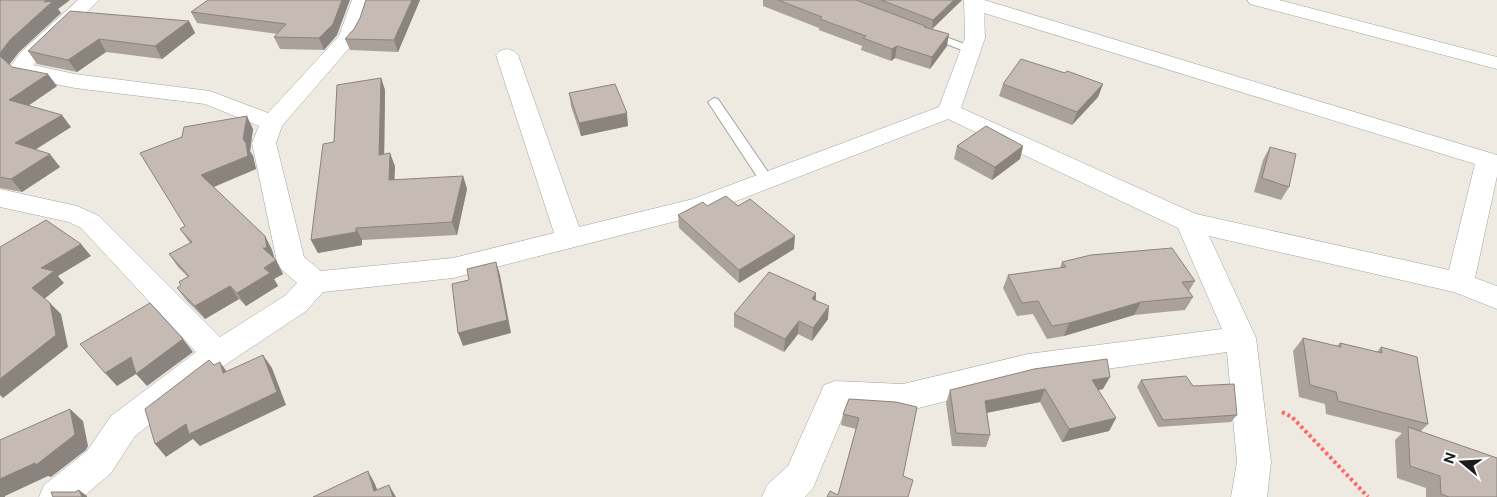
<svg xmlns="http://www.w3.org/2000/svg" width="1497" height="497" viewBox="0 0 1497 497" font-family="'Public Sans',sans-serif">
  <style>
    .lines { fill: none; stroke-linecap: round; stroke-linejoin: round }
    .lane-casing { stroke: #a3a3a3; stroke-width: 2 }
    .street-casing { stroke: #a3a3a3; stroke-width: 1 }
    .path { stroke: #ff6662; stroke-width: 4; stroke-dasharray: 3 3; stroke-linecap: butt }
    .lane { fill: #fff; fill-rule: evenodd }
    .street { fill: #fff; fill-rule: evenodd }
    .wall { fill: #aaa19b }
    .shaded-wall { fill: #8b837e }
    .building { fill: #c6bbb4; stroke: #8b837e }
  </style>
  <rect width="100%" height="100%" fill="#eee9e1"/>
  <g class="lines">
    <defs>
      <path id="lane" d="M930,31l45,17 2,2 -6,3 -4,-1 -41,-16 -2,-2z
        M714,98l4,1 54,79 2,3 -2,3h-10l-54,-82z"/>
      <path id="street" d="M78,0h21l-66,65 42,9 135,17 58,22 71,-77 13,-36h20l-10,29 -5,10 -75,87 -6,17 28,114 17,14 132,-13 101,-25 -58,-178 4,-4 7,-2 7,2 4,4 61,172 114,-28 246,-92 26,-69 -1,-38h20l513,155v21l-22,102 22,8v23l-43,-17 -245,-56 47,102 15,124 -4,35h-36l6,-35 -10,-110 -199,28 -125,32 -57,-3 -33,79 -8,9h-43l5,-12 21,-19 36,-81 11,-4 68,3 125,-30 194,-25 -44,-101 -230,-109 -248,96 -247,63 -130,14 -17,19 -78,52 -93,73 -24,37 -28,24h-44l5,-12 43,-34 24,-35 85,-64 -115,-124 -12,-6 -69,-15v-18l77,17 22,10 121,121 66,-42 11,-12 -16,-14 -4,-7 -25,-119 7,-17 -54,-22 -130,-16 -54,-11 -11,-10 10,-14zM984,13l491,151 -26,106 -253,-56 -235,-106 24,-70z
        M1247,0h32l218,57v12l-247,-65z"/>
    </defs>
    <use href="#lane" class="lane-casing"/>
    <use href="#street" class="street-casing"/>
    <path class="path" d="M1282,412l10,5 76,80"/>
    <use href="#lane" class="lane"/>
    <use href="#street" class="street"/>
  </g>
  <path class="wall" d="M0,0l58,9 3,4 -42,39 -10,13 3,2 45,19 -28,19 42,22 -36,23 25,17 -38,25 -22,-4z
    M208,0l129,35 -13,15 -44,-1 -6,-12 4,-3 -81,-11 -6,-11z
    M366,0h54l-22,52 -48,-2 -5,-11 9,-10 6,-11z
    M763,0h199l-30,29 15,17 -17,23 -35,-11 -4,3 -30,-11 1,-4 -43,-16v-2l-56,-22z
    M189,21l6,12 -33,26 -56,-7 -29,20 -40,-8 -9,-13z
    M1065,73l38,11 -5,13 -26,28 -73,-29 4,-12z
    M381,78l4,12 -1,64 11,12 -1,14 69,-4 4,13 -10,46 -95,5v5l-44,8 -7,-13 23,-98z
    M569,93l59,33 -47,10 -10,-30z
    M253,129l-3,22 3,5 3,13 -43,18 52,49 7,14 3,9 8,15 -9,5 4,7 -32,20 -7,-7 -34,20 -18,-18 -10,-13 4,-2 -2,-4 9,-5 -10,-10 -9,-13 21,-11 -10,-14 5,-3z
    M957,146h66l-3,13 -28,21 -38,-21z
    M1270,147l19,40 -8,13 -27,-8 9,-32z
    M707,206h31l56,43 -55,34 -60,-55 -1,-13z
    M1062,262l133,19 -6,10 4,6 -8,13 -51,5 -70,21 -17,3 -14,-25 -16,2 -14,-28 5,-13 52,-7z
    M816,293v7l12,19 -16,22 -14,-7 -14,18 -50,-25v-13z
    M1303,338l34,8 3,-3 37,9 4,-5 47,77 -8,8 77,65h-71v-9l-29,-10 -2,-38 7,-7 -76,-19 -1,-10 -26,-7 -6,-46z
    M1141,380l52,6 44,29 -6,7 -73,5 -21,-40z
    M1103,389l-5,1 18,28 -7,13 -47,11 -22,-40 -53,11 3,22 -4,12 -34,-1 -6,-43 4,-13z
    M849,399l54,77 -65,19 18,-66 -15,-4 2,-11z"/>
  <path class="shaded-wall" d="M47,0h23l-12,9 3,4 -42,39 -11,14 -8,-9v-4l10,-13z
    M342,0h8l-13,35 -13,15 -5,-12z
    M412,0h8l-22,52 -4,-12z
    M954,0h8l-30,29 1,-9z
    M189,21l6,12 -33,26 -7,-13z
    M949,34l-2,12 -17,23 2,-12z
    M99,39l7,13 -29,20 -9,-12z
    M897,46l-2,12 -4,3 1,-12z
    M48,74l9,12 -38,26 -10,-12z
    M381,78l4,12 -1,77 -5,-12z
    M1103,84l-5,13 -26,28 5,-13z
    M627,113l1,13 -47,10 -2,-13z
    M62,115l9,12 -46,29 -10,-13z
    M247,116l6,13 -3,22 3,5 3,13 -47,20 -8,-14 42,-36z
    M1023,146l-3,13 -28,21 3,-13z
    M390,153l5,13 -1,27 -5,-13z
    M50,154l10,13 -38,25 -11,-13z
    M463,176l4,13 -10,46 -5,-13z
    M356,228l6,12v5l-44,8 -7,-13z
    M265,236l7,14 3,11 -12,-13z
    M795,236l-1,13 -55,34v-13z
    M81,244l10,12 -33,20 6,7 -21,17 -11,-12 9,-20z
    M276,260l7,14 -9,5 4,7 -32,20 -9,-13 27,-25z
    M496,262l4,13 11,58 -48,13 -5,-13z
    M230,286l9,13 -34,20 -10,-13z
    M816,293l-1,13 -3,-7z
    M1141,302l-7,13 -70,21 5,-13z
    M50,303l11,11 7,33 -65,51 -3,-3v-16z
    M829,306l-1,13 -16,22 1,-13z
    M799,321l-1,13 -14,18 1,-13z
    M183,339l10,13 -46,34 -11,-12 -19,12 -12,-13 26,-16z
    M263,355l9,13 14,37 -86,41 -7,-7 -27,18 -11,-13 31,-20z
    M220,362l9,13 -6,-2z
    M1110,377l-7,12 -18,4 7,-13z
    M1045,389l-5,13 -60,12 5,-13z
    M70,409l13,12 5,25 -2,4 -35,27 -3,-1 -43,20v1h-5v-18z
    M1116,418l-7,13 -47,11 7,-13z
    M368,471l7,13 5,13 -6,-6z
    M389,485l7,12h-3z
    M79,490l8,6v1h-5z"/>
  <path class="building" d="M0,0h47l-3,2 9,-1 -43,39 -10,13z
    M208,0h134l-9,24 -14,14 -45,-1 12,-13 -95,-12z
    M366,0h46l-18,40 -49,-1 9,-10 6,-11z
    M778,0h78l69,26 -1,1 25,7 -17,23 -35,-11 -5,3 -29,-11 3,-2 -46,-17 2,-2z
    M881,0h73l-21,20z
    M70,11l119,10 -34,25 -56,-7 -31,21 -40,-9z
    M0,56l12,11 36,7 -39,26 53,15 -47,28 35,11 -39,25 -11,-2z
    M1021,59l44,14 2,-2 36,13 -26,28 -74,-28z
    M381,78l-2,77 11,-2 -1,27 74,-4 -11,46 -96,6v4l-45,8 12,-96 11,-2 3,-57z
    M615,84l12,29 -48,10 -10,-30z
    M247,116l-4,23 3,4 2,13 -47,19 64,61 2,12h-4l13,12 -12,8 6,5 -33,20 -7,-7 -35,20 -18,-18 4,-3 -2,-3 10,-6 -20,-22 23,-12 -12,-13 5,-3 -45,-73 42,-16 2,-10z
    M986,126l37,20 -28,21 -38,-21z
    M1270,147l26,7 -7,33 -27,-9z
    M726,196l12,10 12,-7 45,37 -56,34 -61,-55 21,-11 4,-2 4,4z
    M46,220l35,24 -40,24 13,3 -22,17 18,15 6,32 -56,44v-132z
    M1172,248l23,33 -13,1 11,15 -52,5 -72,21 -17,3 -14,-25 -16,2 -14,-28 58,-8 -4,-5 29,-7z
    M496,262l11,58 -49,13 -6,-49 17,-4 -2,-11z
    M769,272l47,21 -4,6 17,7 -16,22 -14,-7 -14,18 -51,-25z
    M150,303l33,36 -47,35 -5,-17 -26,16 -25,-29z
    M1303,338l38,9 -1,-4 42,10 -1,-6 36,10 11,67 -90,-23 -2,-9 -26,-7z
    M263,355l14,37 -88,42 -3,-10 -31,20 -10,-35 64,-49 5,5 6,-3 3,11z
    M1107,359l3,18 -18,3 24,38 -47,11 -24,-40 -60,12 5,34 -34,-2 -6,-43 84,-21z
    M1186,376l7,10 41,-2 3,31 -74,5 -22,-40z
    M849,399l47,3 21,5 -14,69 10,4 -5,17h-81l3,-6 8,4 21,-77 -16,-4z
    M70,409l5,25 -3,3 -36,28 -1,-2 -35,16v-39z
    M1408,427l89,31v39h-48l-8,-3 -1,-18 -30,-10z
    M368,471l6,20 15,-6 4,12h-80z
    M79,490l3,7h-29l-2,-5h24z"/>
  <g transform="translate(1462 462) rotate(288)" stroke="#ffffff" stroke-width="4" paint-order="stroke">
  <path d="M0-4L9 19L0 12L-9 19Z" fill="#1c1c1c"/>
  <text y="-8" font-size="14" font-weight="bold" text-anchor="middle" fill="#1c1c1c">N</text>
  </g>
</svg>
